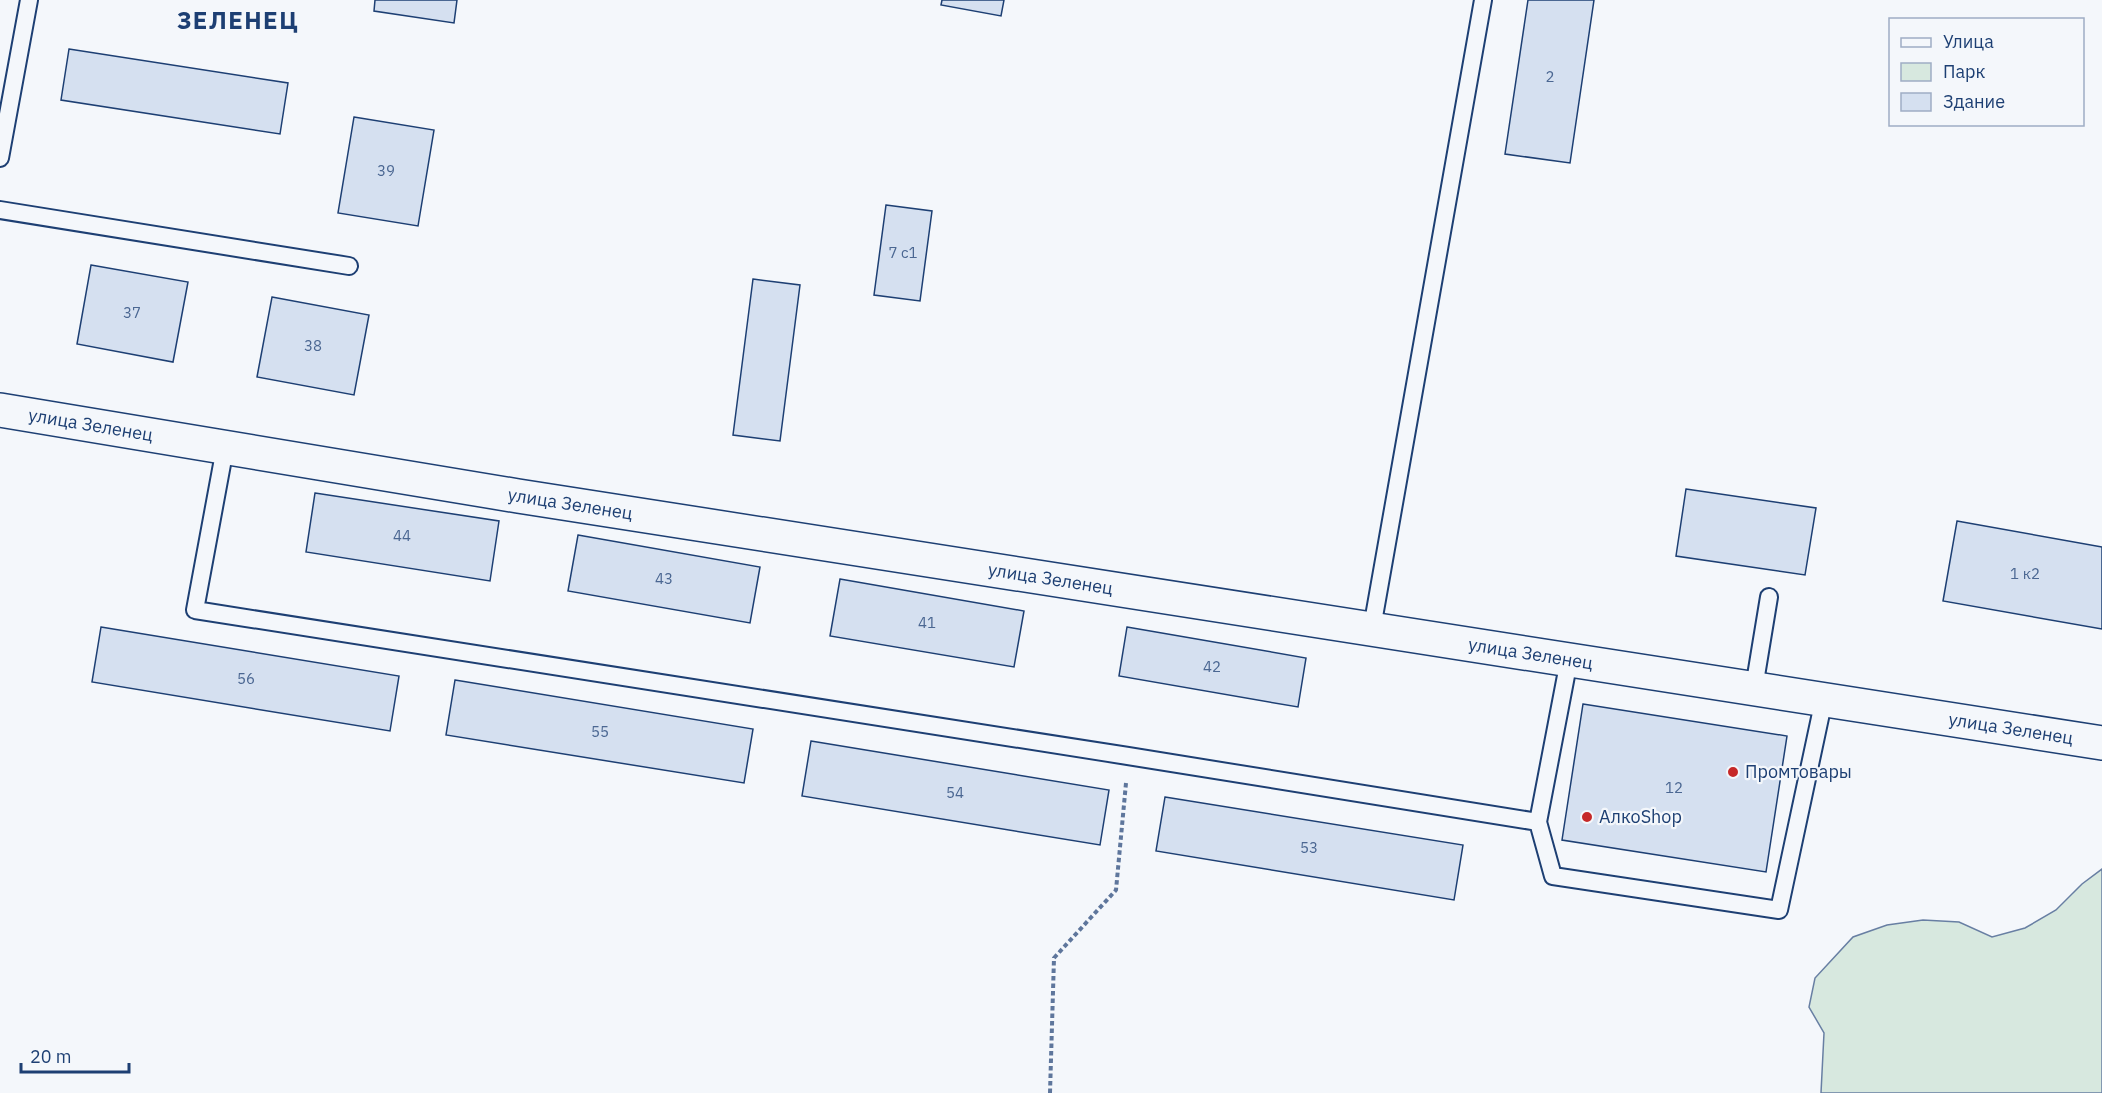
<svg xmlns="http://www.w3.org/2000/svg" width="2102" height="1093" viewBox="0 0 2102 1093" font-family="'IBM Plex Sans',sans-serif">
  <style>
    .green { fill: #d7e8df; stroke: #687fa3; stroke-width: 1.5 }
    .building { fill: #d5e0f0; stroke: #1d3f73; stroke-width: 1.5 }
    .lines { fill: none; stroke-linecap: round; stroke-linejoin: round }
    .lane-casing { stroke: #1d3f73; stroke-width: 20 }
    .street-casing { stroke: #1d3f73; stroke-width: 36 }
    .path { stroke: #5e769c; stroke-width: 4; stroke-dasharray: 4.5 3; stroke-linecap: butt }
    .lane { stroke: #f4f7fb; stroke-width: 16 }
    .street { stroke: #f4f7fb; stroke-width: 33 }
    .poi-dot { fill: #c62828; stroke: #f4f7fb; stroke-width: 2 }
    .labels { text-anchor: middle; stroke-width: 4.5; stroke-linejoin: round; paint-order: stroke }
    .number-label { font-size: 15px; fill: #4b6792 }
    .street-label { font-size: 18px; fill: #1d3f73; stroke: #f4f7fb }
    .poi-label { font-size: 18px; fill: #1d3f73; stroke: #f4f7fb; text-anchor: start }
    .district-label { font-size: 24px; font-weight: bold; letter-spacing: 1.5px; fill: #1d3f73; stroke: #f4f7fb }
  </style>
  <rect width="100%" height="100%" fill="#f4f7fb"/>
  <path class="green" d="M2102,869v224h-281l3,-60 -15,-26 6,-29 38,-41 34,-12 36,-5 36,2 33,15 33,-9 31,-18 26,-26z"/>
  <path class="building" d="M375,0h82l-3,23 -80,-12z
    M942,0h62l-3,16 -60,-11z
    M1528,0h66l-24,163 -65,-9z
    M69,49l219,34 -8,51 -219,-34z
    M354,117l80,13 -16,96 -80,-13z
    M886,205l46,6 -12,90 -46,-6z
    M91,265l97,17 -15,80 -96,-18z
    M753,279l47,6 -20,156 -47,-6z
    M272,297l97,18 -15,80 -97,-18z
    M1686,489l130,19 -11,67 -129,-19z
    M315,493l184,28 -9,60 -184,-29z
    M1957,521l145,26v82l-159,-28z
    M578,535l182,32 -10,56 -182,-32z
    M840,579l184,32 -10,56 -184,-31z
    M101,627l298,49 -9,55 -298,-49z
    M1127,627l179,31 -8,49 -179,-31z
    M455,680l298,49 -9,54 -298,-48z
    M1583,704l204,32 -21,136 -204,-32z
    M811,741l298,49 -9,55 -298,-49z
    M1165,797l298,48 -9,55 -298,-49z"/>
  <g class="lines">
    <defs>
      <path id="lane" d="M0,158l29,-158
        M0,210l349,56
        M225,448l-30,162 933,146 410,66
        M1372,628l111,-628
        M1569,660l-31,162 15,54 226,34 45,-211
        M1754,688l15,-91"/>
      <g id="street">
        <path id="s1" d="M0,410l518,86 1584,247"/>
      </g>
    </defs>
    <use href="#lane" class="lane-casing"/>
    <use href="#street" class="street-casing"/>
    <path class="path" d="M1050,1093l4,-135 62,-68 10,-107"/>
    <use href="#lane" class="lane"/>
    <use href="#street" class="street"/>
  </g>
  <g class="poi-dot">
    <circle cx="1733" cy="772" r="6"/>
    <circle cx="1587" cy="817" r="6"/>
  </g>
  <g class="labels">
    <g class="number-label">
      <text x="1550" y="82">2</text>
      <text x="386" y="176">39</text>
      <text x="903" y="258">7 с1</text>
      <text x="132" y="318">37</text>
      <text x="313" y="351">38</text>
      <text x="402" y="541">44</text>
      <text x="2025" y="579">1 к2</text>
      <text x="664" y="584">43</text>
      <text x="927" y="628">41</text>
      <text x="1212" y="672">42</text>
      <text x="246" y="684">56</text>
      <text x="600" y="737">55</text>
      <text x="1674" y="793">12</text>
      <text x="955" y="798">54</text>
      <text x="1309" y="853">53</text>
    </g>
    <g class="street-label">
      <text dy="6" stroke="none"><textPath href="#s1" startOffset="92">улица Зеленец</textPath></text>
      <text dy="6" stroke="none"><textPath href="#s1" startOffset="578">улица Зеленец</textPath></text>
      <text dy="6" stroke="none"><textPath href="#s1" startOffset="1064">улица Зеленец</textPath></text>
      <text dy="6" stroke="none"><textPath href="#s1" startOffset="1550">улица Зеленец</textPath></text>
      <text dy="6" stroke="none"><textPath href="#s1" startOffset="2036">улица Зеленец</textPath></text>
    </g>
    <g class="poi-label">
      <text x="1745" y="778">Промтовары</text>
      <text x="1599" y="823">АлкоShop</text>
    </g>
    <g class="district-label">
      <text x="238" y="29">ЗЕЛЕНЕЦ</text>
    </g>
  </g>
  <rect x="1889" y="18" width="195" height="108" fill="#f4f7fb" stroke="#9eadc5" stroke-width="1.5"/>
  <rect x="1901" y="38" width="30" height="9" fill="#f4f7fb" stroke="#9eadc5" stroke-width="1.5"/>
  <text x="1943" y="48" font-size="18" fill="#1d3f73">Улица</text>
  <rect x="1901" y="63" width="30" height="18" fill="#d7e8df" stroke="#9eadc5" stroke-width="1.5"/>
  <text x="1943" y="78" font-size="18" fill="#1d3f73">Парк</text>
  <rect x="1901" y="93" width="30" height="18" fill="#d5e0f0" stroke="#9eadc5" stroke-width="1.5"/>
  <text x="1943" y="108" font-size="18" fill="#1d3f73">Здание</text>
  <path d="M21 1063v9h108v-9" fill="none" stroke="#1d3f73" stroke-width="3"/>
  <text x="30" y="1063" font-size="18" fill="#1d3f73" stroke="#f4f7fb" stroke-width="4.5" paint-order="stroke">20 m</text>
</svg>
